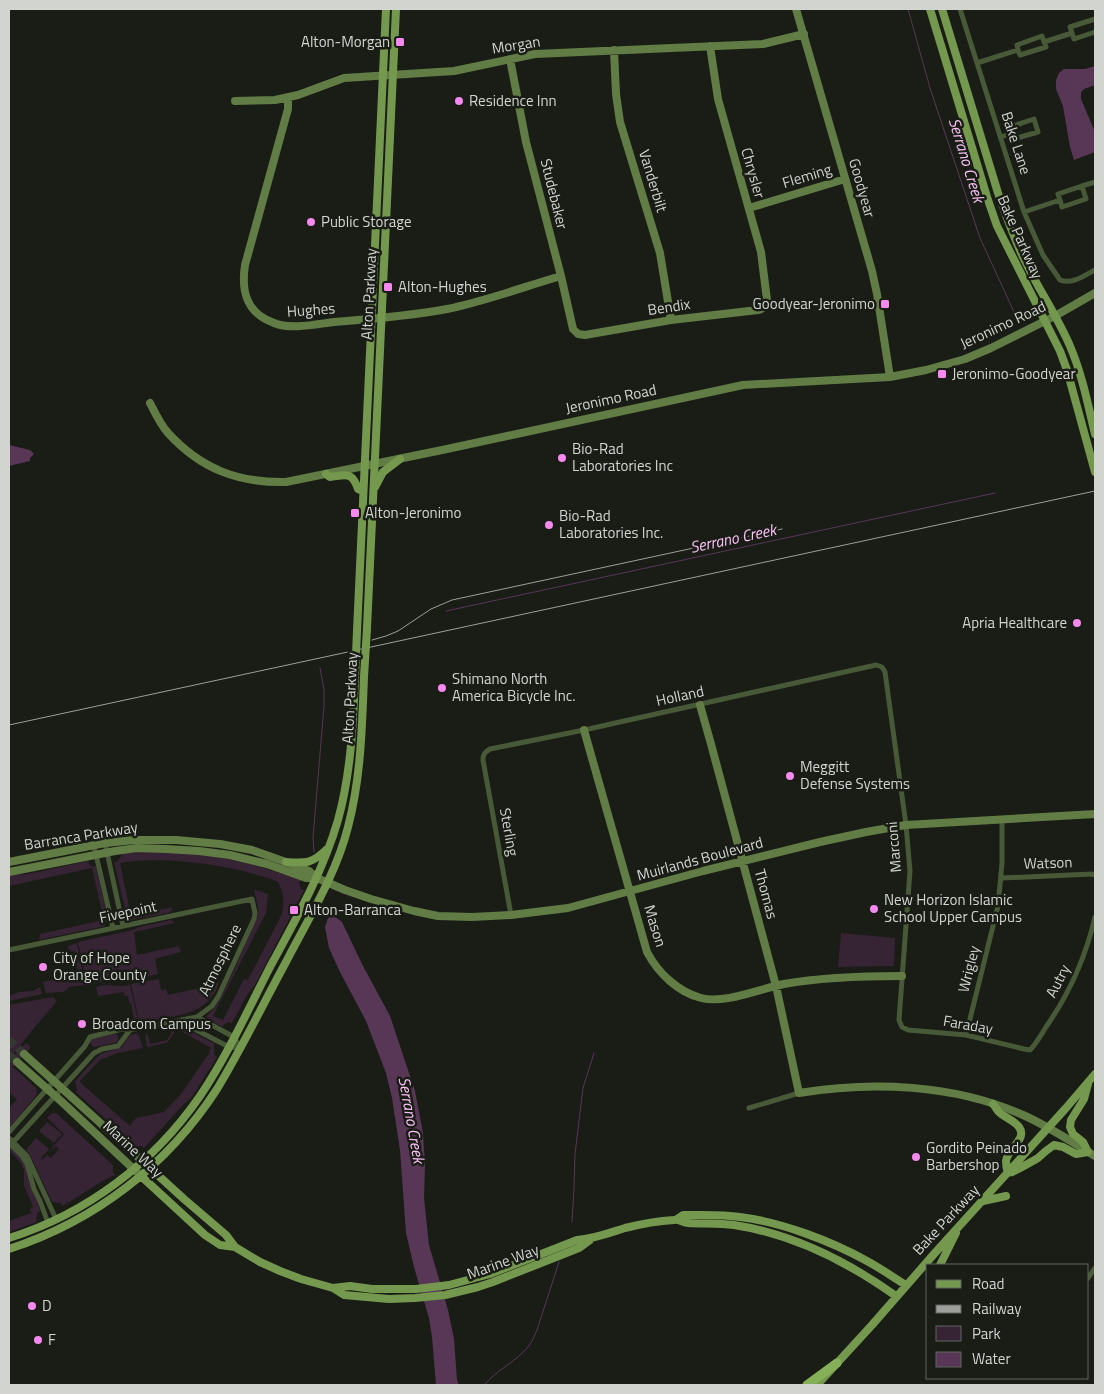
<svg xmlns="http://www.w3.org/2000/svg" width="1104" height="1394" viewBox="0 0 1104 1394" font-family="'Titillium Web',sans-serif">
  <style>
    .green { fill: #362334 }
    .water { fill: #583656 }
    .lines { fill: none; stroke-linecap: round; stroke-linejoin: round }
    .stream { stroke: #583656; stroke-width: 1 }
    .secondary-tunnel { stroke: #353832; stroke-width: 8; stroke-dasharray: 8 4; stroke-linecap: butt }
    .street { stroke: #485937; stroke-width: 5 }
    .secondary { stroke: #617c44; stroke-width: 8 }
    .primary { stroke: #74984e; stroke-width: 8 }
    .highway { stroke: #86b057; stroke-width: 9 }
    .rail { stroke: #9c9f9a; stroke-width: 1 }
    .primary-bridge { stroke: #74984e; stroke-width: 8 }
    .poi-dot { fill: #f589ee; stroke: #191d16; stroke-width: 2 }
    .labels { text-anchor: middle; stroke-width: 5; stroke-linejoin: round; paint-order: stroke }
    .poi-label { font-size: 15px; fill: #d1d4cf; stroke: #191d16; text-anchor: start }
    .street-label { font-size: 15px; fill: #d1d4cf; stroke: #191d16 }
    .water-label { font-size: 16px; font-style: italic; fill: #fcc0f6; stroke: #191d16 }
  </style>
  <rect width="100%" height="100%" fill="#191d16"/>
  <path class="green" d="M158,851c27,2 54,3 80,10 22,5 42,12 63,19l-2,3 2,6 3,1 -3,6 -46,89 -8,10 -15,28 -3,-1 -6,3 -1,2 -16,-10 12,-14 17,-35 23,-52v-8l-4,-18h2l12,4 -2,19 -53,103 10,4 21,-41 4,1 33,-64c4,-12 3,-22 -3,-34 -41,-17 -115,-27 -158,-19l11,53 41,-9 -1,4 -3,2 -37,7v-3h-4l-13,-55h3l6,-9z
    M88,861l1,3 4,3 3,-1 12,55h-2l-2,3 1,2 -66,14 1,-6 59,-13 -1,-4 5,-1 -11,-48 -83,18v-11l19,-1z
    M171,920l4,3 -41,9 3,23 42,-9 2,6 -26,7 3,15 -33,7h-21l-17,4 -9,-43 55,-12 6,-3z
    M841,933l54,5 -1,28 -56,1z
    M77,943l8,42 -16,2 -5,5 -18,1 -3,-11 32,-7v-3l3,-1 -4,-20 -3,1 -1,-3h-2v-3z
    M159,979l2,11 5,-1 2,6 45,-10 5,-4c0,5 0,7 -3,11 -14,23 -37,23 -62,28l-4,-1 -10,2 -8,-37z
    M105,985l17,1 8,-1 8,36 -15,3v-2l11,-3 -3,-16h-2l-1,-7h-3l-1,-4 -26,4 -2,-9z
    M40,987l2,7 -33,7v-5l10,-4 14,-1z
    M53,997l4,4c-12,14 -24,28 -36,43 -4,5 -7,10 -12,15v-54z
    M177,1024l38,20 -1,2v9l3,2 -25,40 -10,9 -38,42 -2,-2h-6l-2,1 -7,-5 -4,-7 -47,-43 1,-2 -2,-9 25,-27 22,-7 5,-8 5,-5h5l2,2 4,12 -25,5 -18,7 -20,21 3,4 47,41 6,-8 28,-6 17,-18 29,-42 -1,-1 2,-3 -34,-19 -10,14 -20,4 -2,-12 3,-1 2,10 17,-4 4,-6v-8z
    M113,1034h4l1,3v4l-3,2 -21,4 -3,-2 -1,-4 2,-2z
    M26,1043l5,4 -18,20 23,21 1,5 -1,3 -27,32v-20l8,-9 -8,-7v-31z
    M52,1113h4l57,52v7l2,3 -11,5 -41,26 -2,-3 -9,-1 -22,-47 -4,-5 10,-12 13,11 -8,9 1,2 5,-5 4,3 8,-9 -3,-3 -4,4 -1,-1 13,-15 -17,-16z
    M47,1122l15,12 -8,9 -15,-12z
    M9,1147h2l15,16 12,39 1,6 2,3 -3,1 -2,7 1,3 -28,10v-11l22,-8 -1,-4 3,-2 -9,-22v-15l-4,-8 -11,-12z"/>
  <path class="water" d="M1095,66v19l-11,4 -3,3v7l14,33v20l-21,8 -4,-13 -7,-41 -7,-17v-9l3,-7 5,-4h21z
    M9,445l21,5 4,4 -4,4v3l-21,5z
    M334,916l8,6 20,42 28,52 25,75 8,42 2,33 -1,32 5,47 19,65 6,29 3,41 2,5h-23l-4,-48 -3,-19 -15,-51 -8,-34 -6,-83 -8,-52 -6,-25 -20,-52 -26,-49 -11,-24 -4,-21 3,-9z"/>
  <g class="lines">
    <path class="stream" d="M908,9l22,79 50,150 35,76
      M446,611l549,-118
      M314,852l-1,-14 11,-132v-16l-4,-22
      M572,1222l2,-33 1,-35 8,-66 11,-35
      M484,1385c13,-15 31,-23 43,-37 5,-5 7,-12 10,-18l22,-68"/>
    <path class="secondary-tunnel" d="M9,1040l15,14
      M9,1055l8,7"/>
    <path class="street" d="M960,9l64,203 19,43 17,25c12,5 25,-5 35,-10
      M1095,19l-25,8 4,12 21,-7
      M1044,42l28,-9
      M977,63l41,-13 2,5 26,-8 -4,-11 -25,9 1,5
      M1001,137l11,-4 2,6 24,-7 -4,-13 -24,8 2,6
      M1082,186l13,-4
      M1024,212l36,-12 2,7 24,-8 -4,-13 -24,8 2,6
      M105,843l18,83
      M94,846l19,82
      M1002,878l90,-4 3,1
      M511,915l-28,-155c0,-6 2,-8 7,-11l94,-19 292,-65 6,2 3,5 21,153 4,46 -11,149 3,7 6,3 58,5 58,14 6,1c6,-6 11,-15 16,-23 23,-33 40,-71 49,-110
      M9,950l243,-51 3,14 -1,6 -36,78 -6,9 -15,11 -67,13 -8,-1 -32,8 -5,9 -76,86
      M197,1017l37,20 6,11
      M179,1021l50,26 11,1
      M966,1035l32,-129 4,-43v-44
      M749,1108l50,-15
      M9,1138l18,18 29,63
      M9,1143l7,-4 78,-86 8,-4 16,-3 12,-16
      M9,1143l13,13 5,8 7,25 6,12 8,22
      M1088,1278l7,-10"/>
    <path class="secondary" d="M796,9l76,262 5,23 13,83
      M614,50l2,44 4,28 40,131 11,67
      M510,59l16,83 35,134 12,53 5,5 7,1 86,-15 87,-10c6,-1 8,-4 9,-10l-6,-48 -43,-153 -8,-53
      M288,97v12l-43,156c-4,26 1,48 29,58 16,7 43,1 60,-1 38,-3 76,-6 113,-13 39,-8 76,-22 114,-33
      M235,101l40,-1 23,-5 46,-17 110,-7 81,-17 228,-10 41,-10
      M749,208l96,-29
      M150,403c5,10 10,21 18,30 33,36 70,50 118,49l161,-33 296,-64 147,-8 36,-7 39,-11 26,-11 64,-32 40,-23
      M700,705l11,39 65,242 23,107c72,-12 155,-9 224,22 25,11 49,27 72,41
      M584,730l63,222c11,21 31,40 54,46 24,6 58,-9 83,-14 39,-7 78,-8 118,-8
      M9,862l96,-19 29,-3h42l44,4 32,6 34,12 23,9 8,7 28,12 26,9 43,12 24,5 34,1 39,-2 57,-7 135,-37 117,-29 46,-10 40,-7 189,-11
      M9,872l106,-21 22,-3 29,1 33,2 31,4 37,9 39,14h11
      M24,1054l126,114
      M17,1062l45,40 79,74"/>
    <path class="primary" d="M930,9l57,188 10,29 63,125 7,19 28,102
      M942,9l56,184c8,23 16,46 27,68 14,29 32,55 45,85 12,28 18,59 25,88
      M326,474l4,3c16,-2 22,-6 28,12l5,2
      M375,487l8,-15 17,-13
      M367,628l29,-619
      M357,631l29,-622
      M286,862c20,1 26,2 41,-13
      M993,1104c3,3 4,7 7,9 6,5 15,8 19,14 9,12 -12,22 -13,34 0,4 1,9 2,12
      M150,1168l34,31 42,36 9,12 25,15 20,9 21,8 32,9 11,7 45,4 26,-1 30,-3 33,-8 15,-5 86,-34 11,-8
      M1012,1172c9,-4 17,-9 26,-14 5,-5 10,-9 16,-13l9,2 13,7 12,-2 -5,-10 -10,-8 -3,-7 1,-7 13,-21 4,-15
      M141,1176l64,59 15,10 15,2
      M983,1201l23,-5
      M677,1219l6,-4c19,0 39,-1 57,2 41,5 91,24 127,44 13,7 26,16 39,24
      M9,1238c77,-24 145,-75 191,-142 27,-40 48,-86 70,-129 26,-48 53,-95 68,-147 13,-47 15,-95 17,-143
      M9,1249c86,-28 159,-84 208,-160 25,-41 46,-85 69,-127 22,-43 50,-87 62,-135 13,-49 14,-100 16,-150
      M940,1265l16,-32
      M333,1288l17,-2 22,3h44l33,-4 41,-11 87,-34c17,-1 32,-7 48,-12 16,-4 32,-7 49,-8 5,-1 9,3 14,3 15,1 30,0 46,2 59,9 114,37 162,71
      M817,1385l55,-60 62,-71 132,-146 29,-34"/>
    <path class="highway" d="M807,1385l30,-22"/>
    <path class="rail" d="M372,640l14,-4 12,-5 33,-22 21,-9 330,-71
      M9,725l1086,-234"/>
    <path class="primary-bridge" d="M355,677l2,-46
      M364,677l3,-49"/>
  </g>
  <g class="poi-dot">
    <rect x="395" y="37" width="10" height="10" rx="2.5"/>
    <circle cx="459" cy="101" r="5"/>
    <circle cx="311" cy="222" r="5"/>
    <rect x="383" y="282" width="10" height="10" rx="2.5"/>
    <rect x="880" y="299" width="10" height="10" rx="2.5"/>
    <rect x="937" y="369" width="10" height="10" rx="2.5"/>
    <circle cx="562" cy="458" r="5"/>
    <rect x="350" y="508" width="10" height="10" rx="2.5"/>
    <circle cx="549" cy="525" r="5"/>
    <circle cx="1077" cy="623" r="5"/>
    <circle cx="442" cy="688" r="5"/>
    <circle cx="790" cy="776" r="5"/>
    <circle cx="874" cy="909" r="5"/>
    <rect x="289" y="905" width="10" height="10" rx="2.5"/>
    <circle cx="43" cy="967" r="5"/>
    <circle cx="82" cy="1024" r="5"/>
    <circle cx="916" cy="1157" r="5"/>
    <circle cx="32" cy="1306" r="5"/>
    <circle cx="38" cy="1340" r="5"/>
  </g>
  <g class="labels">
    <g class="poi-label">
      <text x="390" y="47" text-anchor="end">Alton-Morgan</text>
      <text x="469" y="106">Residence Inn</text>
      <text x="321" y="227">Public Storage</text>
      <text x="398" y="292">Alton-Hughes</text>
      <text x="875" y="309" text-anchor="end">Goodyear-Jeronimo</text>
      <text x="952" y="379">Jeronimo-Goodyear</text>
      <text x="572" y="454">Bio-Rad<tspan x="572" dy="17">Laboratories Inc</tspan></text>
      <text x="365" y="518">Alton-Jeronimo</text>
      <text x="559" y="521">Bio-Rad<tspan x="559" dy="17">Laboratories Inc.</tspan></text>
      <text x="1067" y="628" text-anchor="end">Apria Healthcare</text>
      <text x="452" y="684">Shimano North<tspan x="452" dy="17">America Bicycle Inc.</tspan></text>
      <text x="800" y="772">Meggitt<tspan x="800" dy="17">Defense Systems</tspan></text>
      <text x="884" y="905">New Horizon Islamic<tspan x="884" dy="17">School Upper Campus</tspan></text>
      <text x="304" y="915">Alton-Barranca</text>
      <text x="53" y="963">City of Hope<tspan x="53" dy="17">Orange County</tspan></text>
      <text x="92" y="1029">Broadcom Campus</text>
      <text x="926" y="1153">Gordito Peinado<tspan x="926" dy="17">Barbershop</tspan></text>
      <text x="42" y="1311">D</text>
      <text x="48" y="1345">F</text>
    </g>
    <g class="street-label">
      <text transform="translate(516 45) rotate(-9)" y="5">Morgan</text>
      <text transform="translate(1016 143) rotate(72)" y="5">Bake Lane</text>
      <text transform="translate(753 173) rotate(74)" y="5">Chrysler</text>
      <text transform="translate(807 176) rotate(-17)" y="5">Fleming</text>
      <text transform="translate(653 181) rotate(73)" y="5">Vanderbilt</text>
      <text transform="translate(862 188) rotate(74)" y="5">Goodyear</text>
      <text transform="translate(554 194) rotate(76)" y="5">Studebaker</text>
      <text transform="translate(1020 237) rotate(66)" y="5">Bake Parkway</text>
      <text transform="translate(369 294) rotate(-87)" y="5">Alton Parkway</text>
      <text transform="translate(669 307) rotate(-9)" y="5">Bendix</text>
      <text transform="translate(311 310) rotate(-4)" y="5">Hughes</text>
      <text transform="translate(1003 325) rotate(-25)" y="5">Jeronimo Road</text>
      <text transform="translate(611 399) rotate(-12)" y="5">Jeronimo Road</text>
      <text transform="translate(680 696) rotate(-12)" y="5">Holland</text>
      <text transform="translate(350 698) rotate(-87)" y="5">Alton Parkway</text>
      <text transform="translate(509 832) rotate(80)" y="5">Sterling</text>
      <text transform="translate(81 836) rotate(-9)" y="5">Barranca Parkway</text>
      <text transform="translate(894 847) rotate(-95)" y="5">Marconi</text>
      <text transform="translate(700 859) rotate(-15)" y="5">Muirlands Boulevard</text>
      <text transform="translate(1048 863) rotate(-2)" y="5">Watson</text>
      <text transform="translate(766 894) rotate(75)" y="5">Thomas</text>
      <text transform="translate(128 912) rotate(-12)" y="5">Fivepoint</text>
      <text transform="translate(655 926) rotate(73)" y="5">Mason</text>
      <text transform="translate(220 960) rotate(-64)" y="5">Atmosphere</text>
      <text transform="translate(969 969) rotate(-76)" y="5">Wrigley</text>
      <text transform="translate(1058 981) rotate(-63)" y="5">Autry</text>
      <text transform="translate(968 1025) rotate(10)" y="5">Faraday</text>
      <text transform="translate(133 1149) rotate(43)" y="5">Marine Way</text>
      <text transform="translate(946 1220) rotate(-47)" y="5">Bake Parkway</text>
      <text transform="translate(503 1262) rotate(-20)" y="5">Marine Way</text>
    </g>
    <g class="water-label">
      <text transform="translate(967 160) rotate(73)" y="6">Serrano Creek</text>
      <text transform="translate(733 538) rotate(-12)" y="6">Serrano Creek</text>
      <text transform="translate(412 1120) rotate(80)" y="6">Serrano Creek</text>
    </g>
  </g>
  <rect width="1104" height="1394" fill="none" stroke="#d1d4cf" stroke-width="20"/>
  <rect x="926" y="1264" width="162" height="115" fill="#191d16" stroke="#636660"/>
  <rect x="936" y="1280" width="25" height="8" fill="#74984e" stroke="#636660"/>
  <text x="972" y="1289" font-size="15" fill="#d1d4cf">Road</text>
  <rect x="936" y="1305" width="25" height="8" fill="#9c9f9a" stroke="#636660"/>
  <text x="972" y="1314" font-size="15" fill="#d1d4cf">Railway</text>
  <rect x="936" y="1326" width="25" height="15" fill="#362334" stroke="#636660"/>
  <text x="972" y="1339" font-size="15" fill="#d1d4cf">Park</text>
  <rect x="936" y="1352" width="25" height="15" fill="#583656" stroke="#636660"/>
  <text x="972" y="1364" font-size="15" fill="#d1d4cf">Water</text>
</svg>
